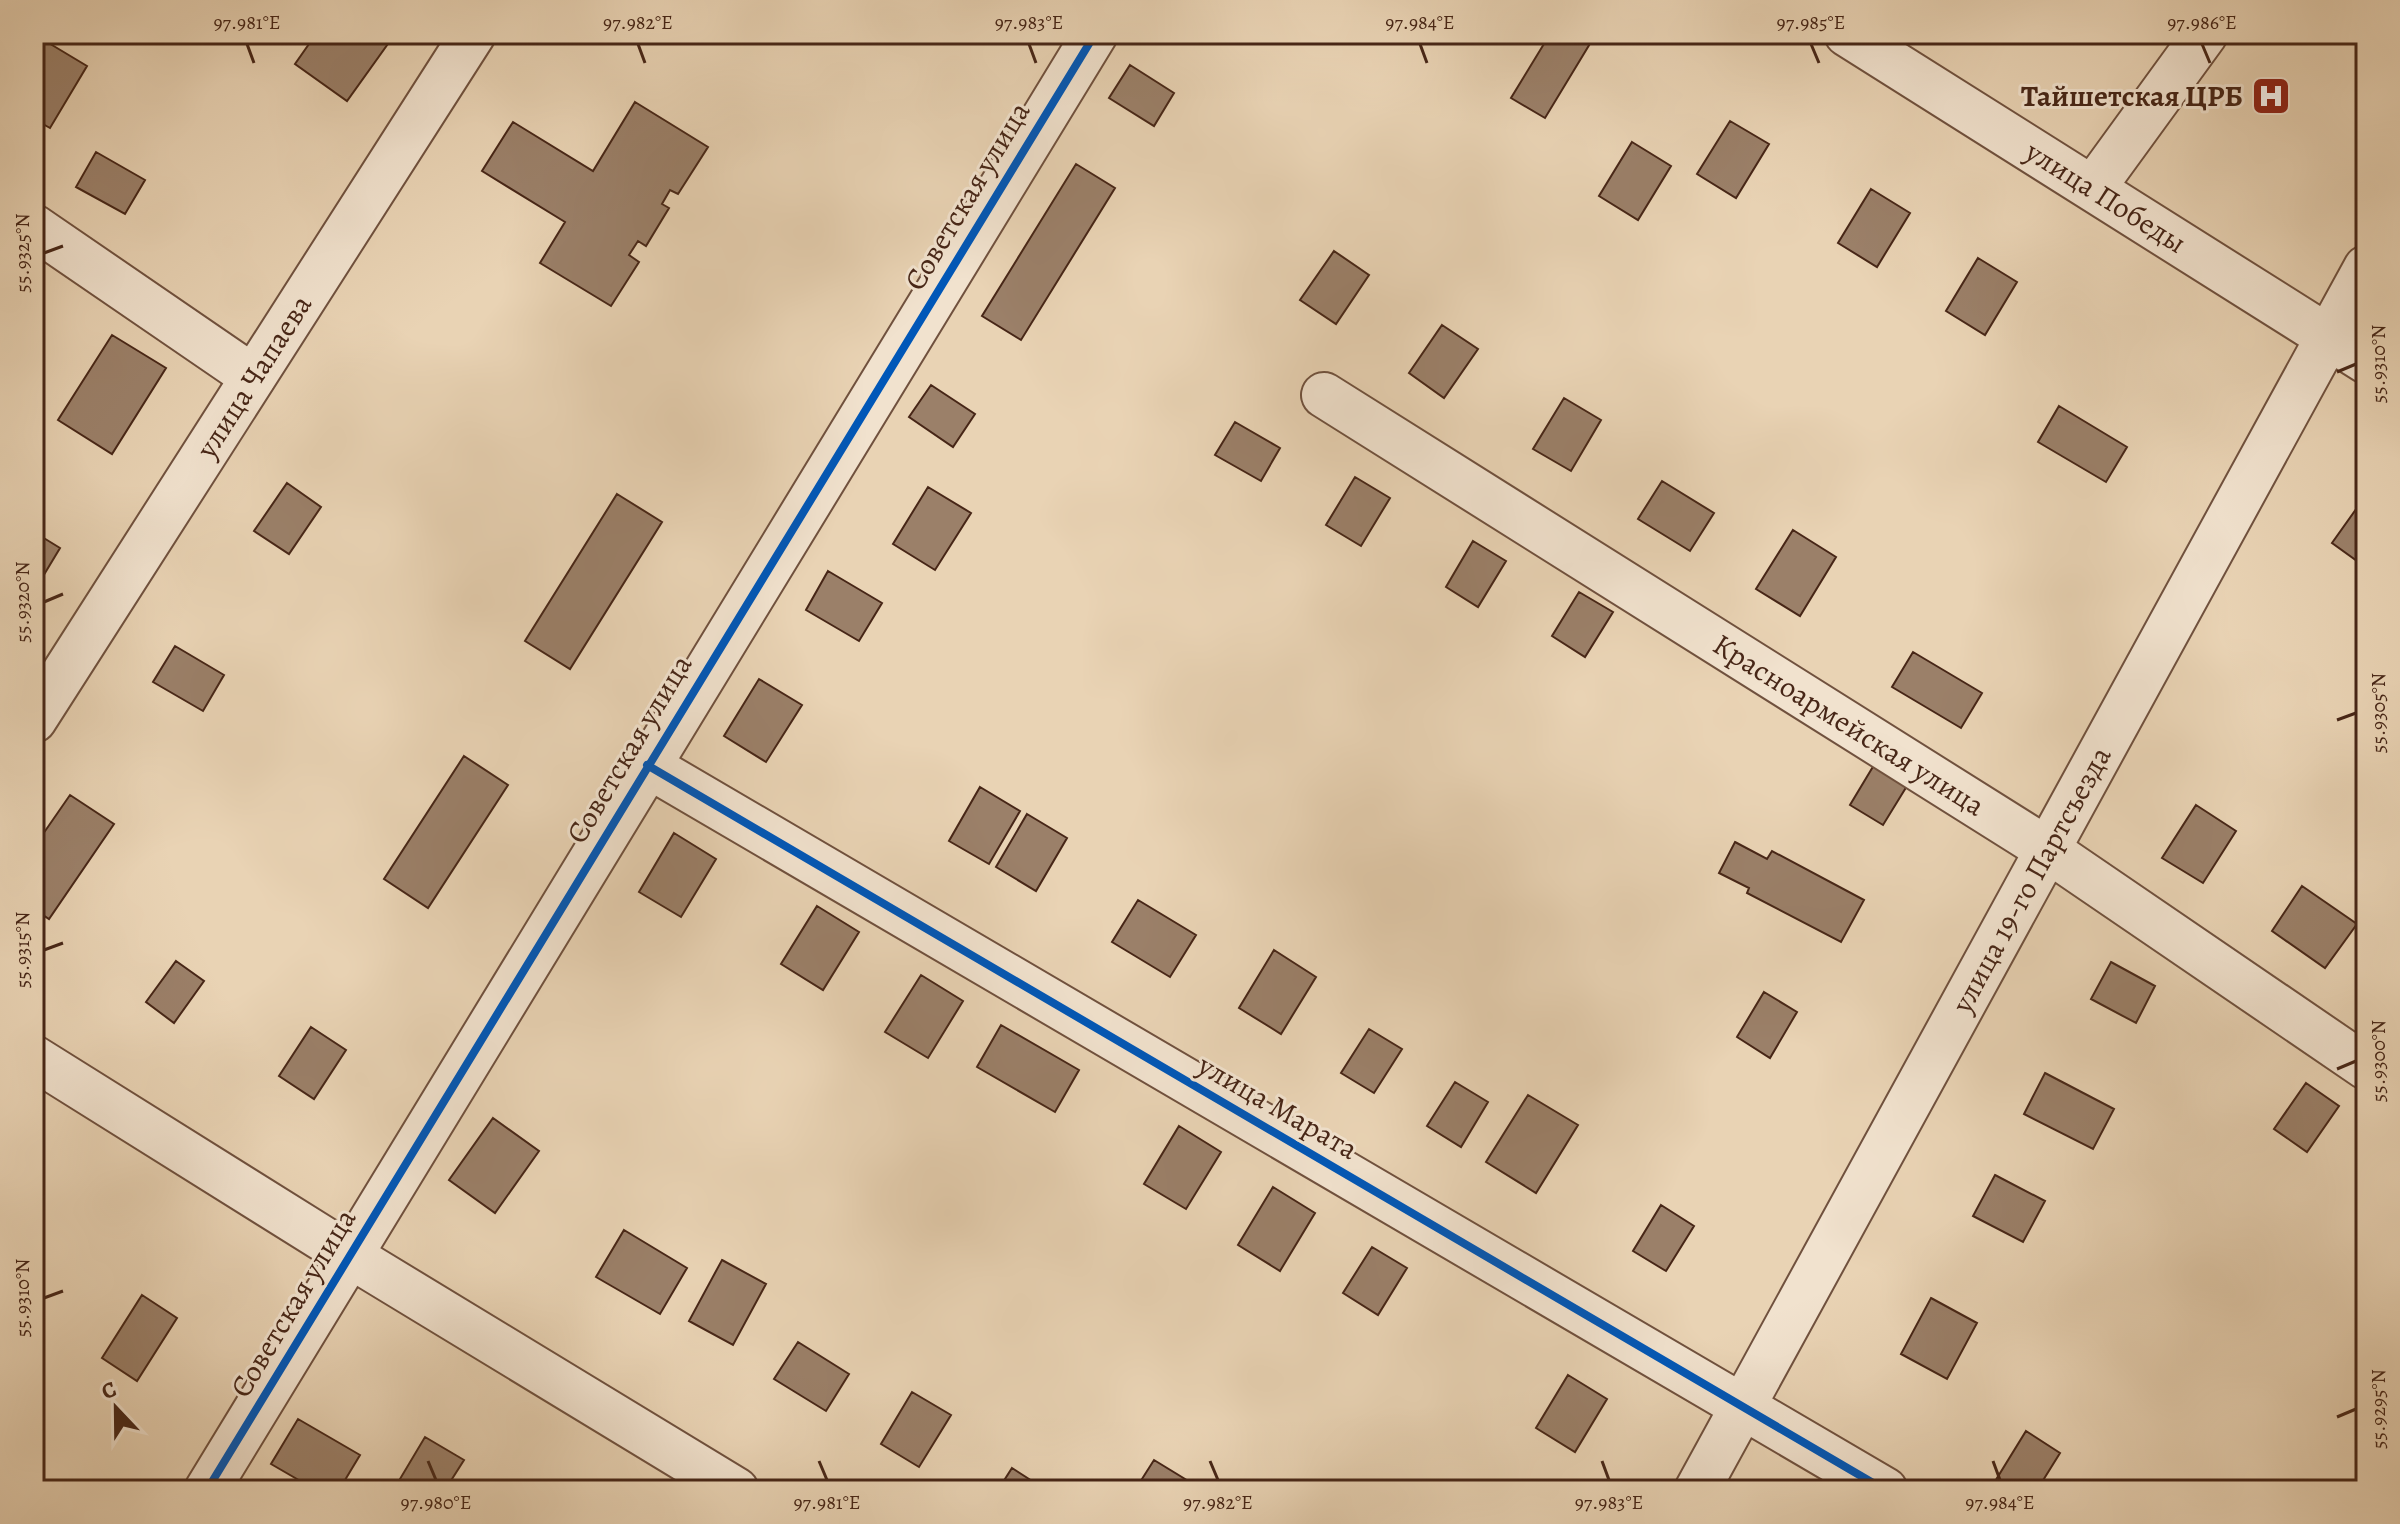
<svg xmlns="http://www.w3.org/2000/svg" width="2400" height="1524" viewBox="0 0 2400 1524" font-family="Alegreya,serif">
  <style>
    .building { fill: #9b8069; stroke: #472617; stroke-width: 2 }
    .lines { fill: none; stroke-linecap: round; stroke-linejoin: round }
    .minor-casing { stroke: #70513e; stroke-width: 48 }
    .minor { stroke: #f1e2ce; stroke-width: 44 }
    .cycleway-casing { stroke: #f1e2ce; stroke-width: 13 }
    .cycleway { stroke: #0057b8; stroke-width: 8 }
    .ticks { fill: none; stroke: #472617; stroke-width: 3 }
    .labels { text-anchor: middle; stroke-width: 6; stroke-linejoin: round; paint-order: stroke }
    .poi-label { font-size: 30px; font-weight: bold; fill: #472617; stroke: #f1e2ce; text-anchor: end }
    .street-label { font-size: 30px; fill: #472617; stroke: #f1e2ce }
    .neatline { fill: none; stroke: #472617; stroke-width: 3 }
    .ticks-label { font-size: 20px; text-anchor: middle; fill: #472617 }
  </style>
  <rect width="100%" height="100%" fill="#e9d3b4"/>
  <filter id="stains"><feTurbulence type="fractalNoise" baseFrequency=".0025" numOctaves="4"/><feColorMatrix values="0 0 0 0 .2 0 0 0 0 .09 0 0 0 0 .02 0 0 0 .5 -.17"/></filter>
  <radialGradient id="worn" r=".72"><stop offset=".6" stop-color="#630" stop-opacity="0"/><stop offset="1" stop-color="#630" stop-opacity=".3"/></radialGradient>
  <path class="building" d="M316,34h79l-48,67 -52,-37z
    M1550,34h39l5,3 -49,81 -34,-20z
    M42,39l45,27 -37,62 -16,-9v-66z
    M1130,65l44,28 -20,33 -45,-28z
    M635,102l73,45 -30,47 -8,-4 -8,14 7,4 -23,38 -8,-5 -9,14 10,7 -28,44 -71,-43 25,-41 -83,-51 31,-49 80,49z
    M1730,121l39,23 -33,54 -39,-24z
    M1632,142l39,24 -33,54 -39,-24z
    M96,152l49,28 -20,34 -49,-27z
    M1076,164l39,24 -94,152 -39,-24z
    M1871,189l39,24 -33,54 -39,-24z
    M1334,251l35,24 -33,49 -36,-24z
    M1978,258l39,24 -32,53 -39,-24z
    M1442,325l36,24 -34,49 -35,-25z
    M112,335l54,33 -54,86 -54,-34z
    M931,385l44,29 -22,33 -44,-30z
    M1564,398l37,22 -30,51 -38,-22z
    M2059,406l68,41 -21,35 -68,-40z
    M1235,422l45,26 -19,33 -46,-26z
    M1355,477l35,21 -29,48 -35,-21z
    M1662,481l52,32 -24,38 -52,-32z
    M287,483l34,24 -32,47 -35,-23z
    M928,487l43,26 -36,57 -42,-26z
    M617,494l45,28 -92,147 -45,-28z
    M2359,505l7,5v53l-2,3 -32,-23z
    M1793,530l43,27 -36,59 -44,-27z
    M34,532l26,16 -21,35 -5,-4z
    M1473,541l33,20 -28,46 -32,-20z
    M828,571l54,32 -23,38 -53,-31z
    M1579,592l34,20 -28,45 -33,-21z
    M175,646l49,29 -21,36 -50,-29z
    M1913,652l69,41 -21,35 -69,-41z
    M759,679l43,26 -36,57 -42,-26z
    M464,756l44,29 -80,123 -44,-29z
    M1877,760l33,21 -27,44 -33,-20z
    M980,787l40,24 -31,53 -40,-23z
    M70,795l44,29 -65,95 -15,-10v-62z
    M2196,805l40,26 -33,52 -41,-25z
    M1027,814l40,24 -31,53 -40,-24z
    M674,833l42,26 -35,58 -42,-25z
    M1735,842l32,17 5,-8 92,49 -23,42 -94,-49 2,-5 -30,-15z
    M2302,886l55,38 -32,44 -53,-37z
    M1138,900l58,35 -26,42 -58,-35z
    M817,906l42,26 -36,58 -42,-26z
    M1274,950l42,27 -35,57 -42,-26z
    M176,961l28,20 -30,42 -28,-21z
    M2111,962l44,24 -19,37 -45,-24z
    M921,975l42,26 -35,57 -43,-26z
    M1764,992l33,20 -27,46 -33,-21z
    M1001,1025l78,45 -24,42 -78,-45z
    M311,1027l35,23 -32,49 -35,-23z
    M1369,1029l33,20 -28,44 -33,-20z
    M2045,1073l69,36 -21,40 -69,-35z
    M1455,1082l33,20 -27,45 -34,-21z
    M2306,1083l33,23 -32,46 -33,-23z
    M1528,1095l50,30 -42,68 -50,-31z
    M493,1118l46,33 -44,62 -46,-33z
    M1179,1126l42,26 -35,57 -42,-25z
    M1995,1175l50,26 -22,41 -50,-26z
    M1273,1187l42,26 -35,58 -42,-26z
    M1661,1205l33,21 -28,45 -33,-20z
    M624,1230l63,38 -27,46 -64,-37z
    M1372,1247l35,21 -29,47 -35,-22z
    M722,1260l44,24 -33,61 -44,-24z
    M142,1295l35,23 -40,63 -35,-23z
    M1931,1298l46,25 -30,56 -46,-25z
    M798,1342l51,32 -23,37 -52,-32z
    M1568,1375l39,24 -32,53 -39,-24z
    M912,1392l39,23 -32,52 -38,-23z
    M298,1419l62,36 -21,35h-23l-45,-26z
    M2026,1431l34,22 -23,37h-32l-11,-7z
    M425,1437l39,23 -19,30h-49l-2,-1z
    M1154,1460l49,30h-68z
    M1012,1468l34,22h-48z"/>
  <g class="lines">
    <defs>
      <g id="minor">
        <path id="s1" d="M1847,34l519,327"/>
        <path d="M2093,188l112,-154"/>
        <path d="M34,227l219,150"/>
        <path id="s2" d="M1324,395l724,455 318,217"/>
        <path id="s3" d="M34,720l439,-686"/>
        <path d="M647,765l1238,725"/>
        <path d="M34,1058l315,197 387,235"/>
        <path d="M207,1490l888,-1456"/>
        <path id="s4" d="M1697,1490l669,-1222"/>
      </g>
    </defs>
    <use href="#minor" class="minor-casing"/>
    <use href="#minor" class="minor"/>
    <defs>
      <path id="cycleway" d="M647,765l1238,725
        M207,1490l888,-1456"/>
    </defs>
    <use href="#cycleway" class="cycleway-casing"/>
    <use href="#cycleway" class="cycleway"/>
  </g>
  <path class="ticks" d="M247,44l7,19M638,44l7,19M1029,44l7,19M1420,44l7,19M1811,44l8,19M2202,44l8,19M44,253l19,-7M2337,372l19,-8M44,602l19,-8M2337,720l19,-7M44,950l19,-7M2337,1069l19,-8M44,1298l19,-7M2337,1417l19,-8M428,1461l8,19M819,1461l8,19M1210,1461l8,19M1602,1461l7,19M1993,1461l7,19"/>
  <defs>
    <symbol id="hospital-square" viewBox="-11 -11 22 22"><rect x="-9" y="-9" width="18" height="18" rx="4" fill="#8f2418" stroke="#f1e2ce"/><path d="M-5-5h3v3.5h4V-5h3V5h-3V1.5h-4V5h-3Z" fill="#fff"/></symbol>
  </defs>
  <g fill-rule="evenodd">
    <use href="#hospital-square" x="2249" y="74" width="44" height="44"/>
  </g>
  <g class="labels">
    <g class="poi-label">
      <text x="2243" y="106">Тайшетская ЦРБ</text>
    </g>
    <g class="street-label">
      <text transform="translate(967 196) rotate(-59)" y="10">Советская улица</text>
      <text dy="10" stroke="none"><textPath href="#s1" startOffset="306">улица Победы</textPath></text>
      <text dy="10" stroke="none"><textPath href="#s3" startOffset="408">улица Чапаева</textPath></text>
      <text dy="10" stroke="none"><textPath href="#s2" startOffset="620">Красноармейская улица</textPath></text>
      <text transform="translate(629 749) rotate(-59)" y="10">Советская улица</text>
      <text dy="10" stroke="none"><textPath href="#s4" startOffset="696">улица 19-го Партсъезда</textPath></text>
      <text transform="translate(1278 1107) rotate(30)" y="10">улица Марата</text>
      <text transform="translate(293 1303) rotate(-59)" y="10">Советская улица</text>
    </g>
  </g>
  <rect width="2400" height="1524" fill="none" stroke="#e9d3b4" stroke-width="88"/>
  <g transform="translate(116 1408) rotate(338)" stroke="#f1e2ce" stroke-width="6" paint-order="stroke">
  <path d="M0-6L14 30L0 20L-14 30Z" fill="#472617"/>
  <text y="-12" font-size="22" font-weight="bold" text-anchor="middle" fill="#472617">С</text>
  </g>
  <rect x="44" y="44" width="2312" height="1436" class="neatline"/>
  <g class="ticks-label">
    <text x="247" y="29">97.981°E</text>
    <text x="638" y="29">97.982°E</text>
    <text x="1029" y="29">97.983°E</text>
    <text x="1420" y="29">97.984°E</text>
    <text x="1811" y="29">97.985°E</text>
    <text x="2202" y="29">97.986°E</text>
    <text transform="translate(22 253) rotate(-90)" y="7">55.9325°N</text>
    <text transform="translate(2378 364) rotate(-90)" y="7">55.9310°N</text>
    <text transform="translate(22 602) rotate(-90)" y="7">55.9320°N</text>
    <text transform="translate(2378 713) rotate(-90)" y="7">55.9305°N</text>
    <text transform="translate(22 950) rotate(-90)" y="7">55.9315°N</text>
    <text transform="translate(2378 1061) rotate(-90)" y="7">55.9300°N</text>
    <text transform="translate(22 1298) rotate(-90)" y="7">55.9310°N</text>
    <text transform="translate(2378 1409) rotate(-90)" y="7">55.9295°N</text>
    <text x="436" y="1509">97.980°E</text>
    <text x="827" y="1509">97.981°E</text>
    <text x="1218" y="1509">97.982°E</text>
    <text x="1609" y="1509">97.983°E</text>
    <text x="2000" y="1509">97.984°E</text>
  </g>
  <rect width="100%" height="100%" filter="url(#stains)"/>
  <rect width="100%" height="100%" fill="url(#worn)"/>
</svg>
